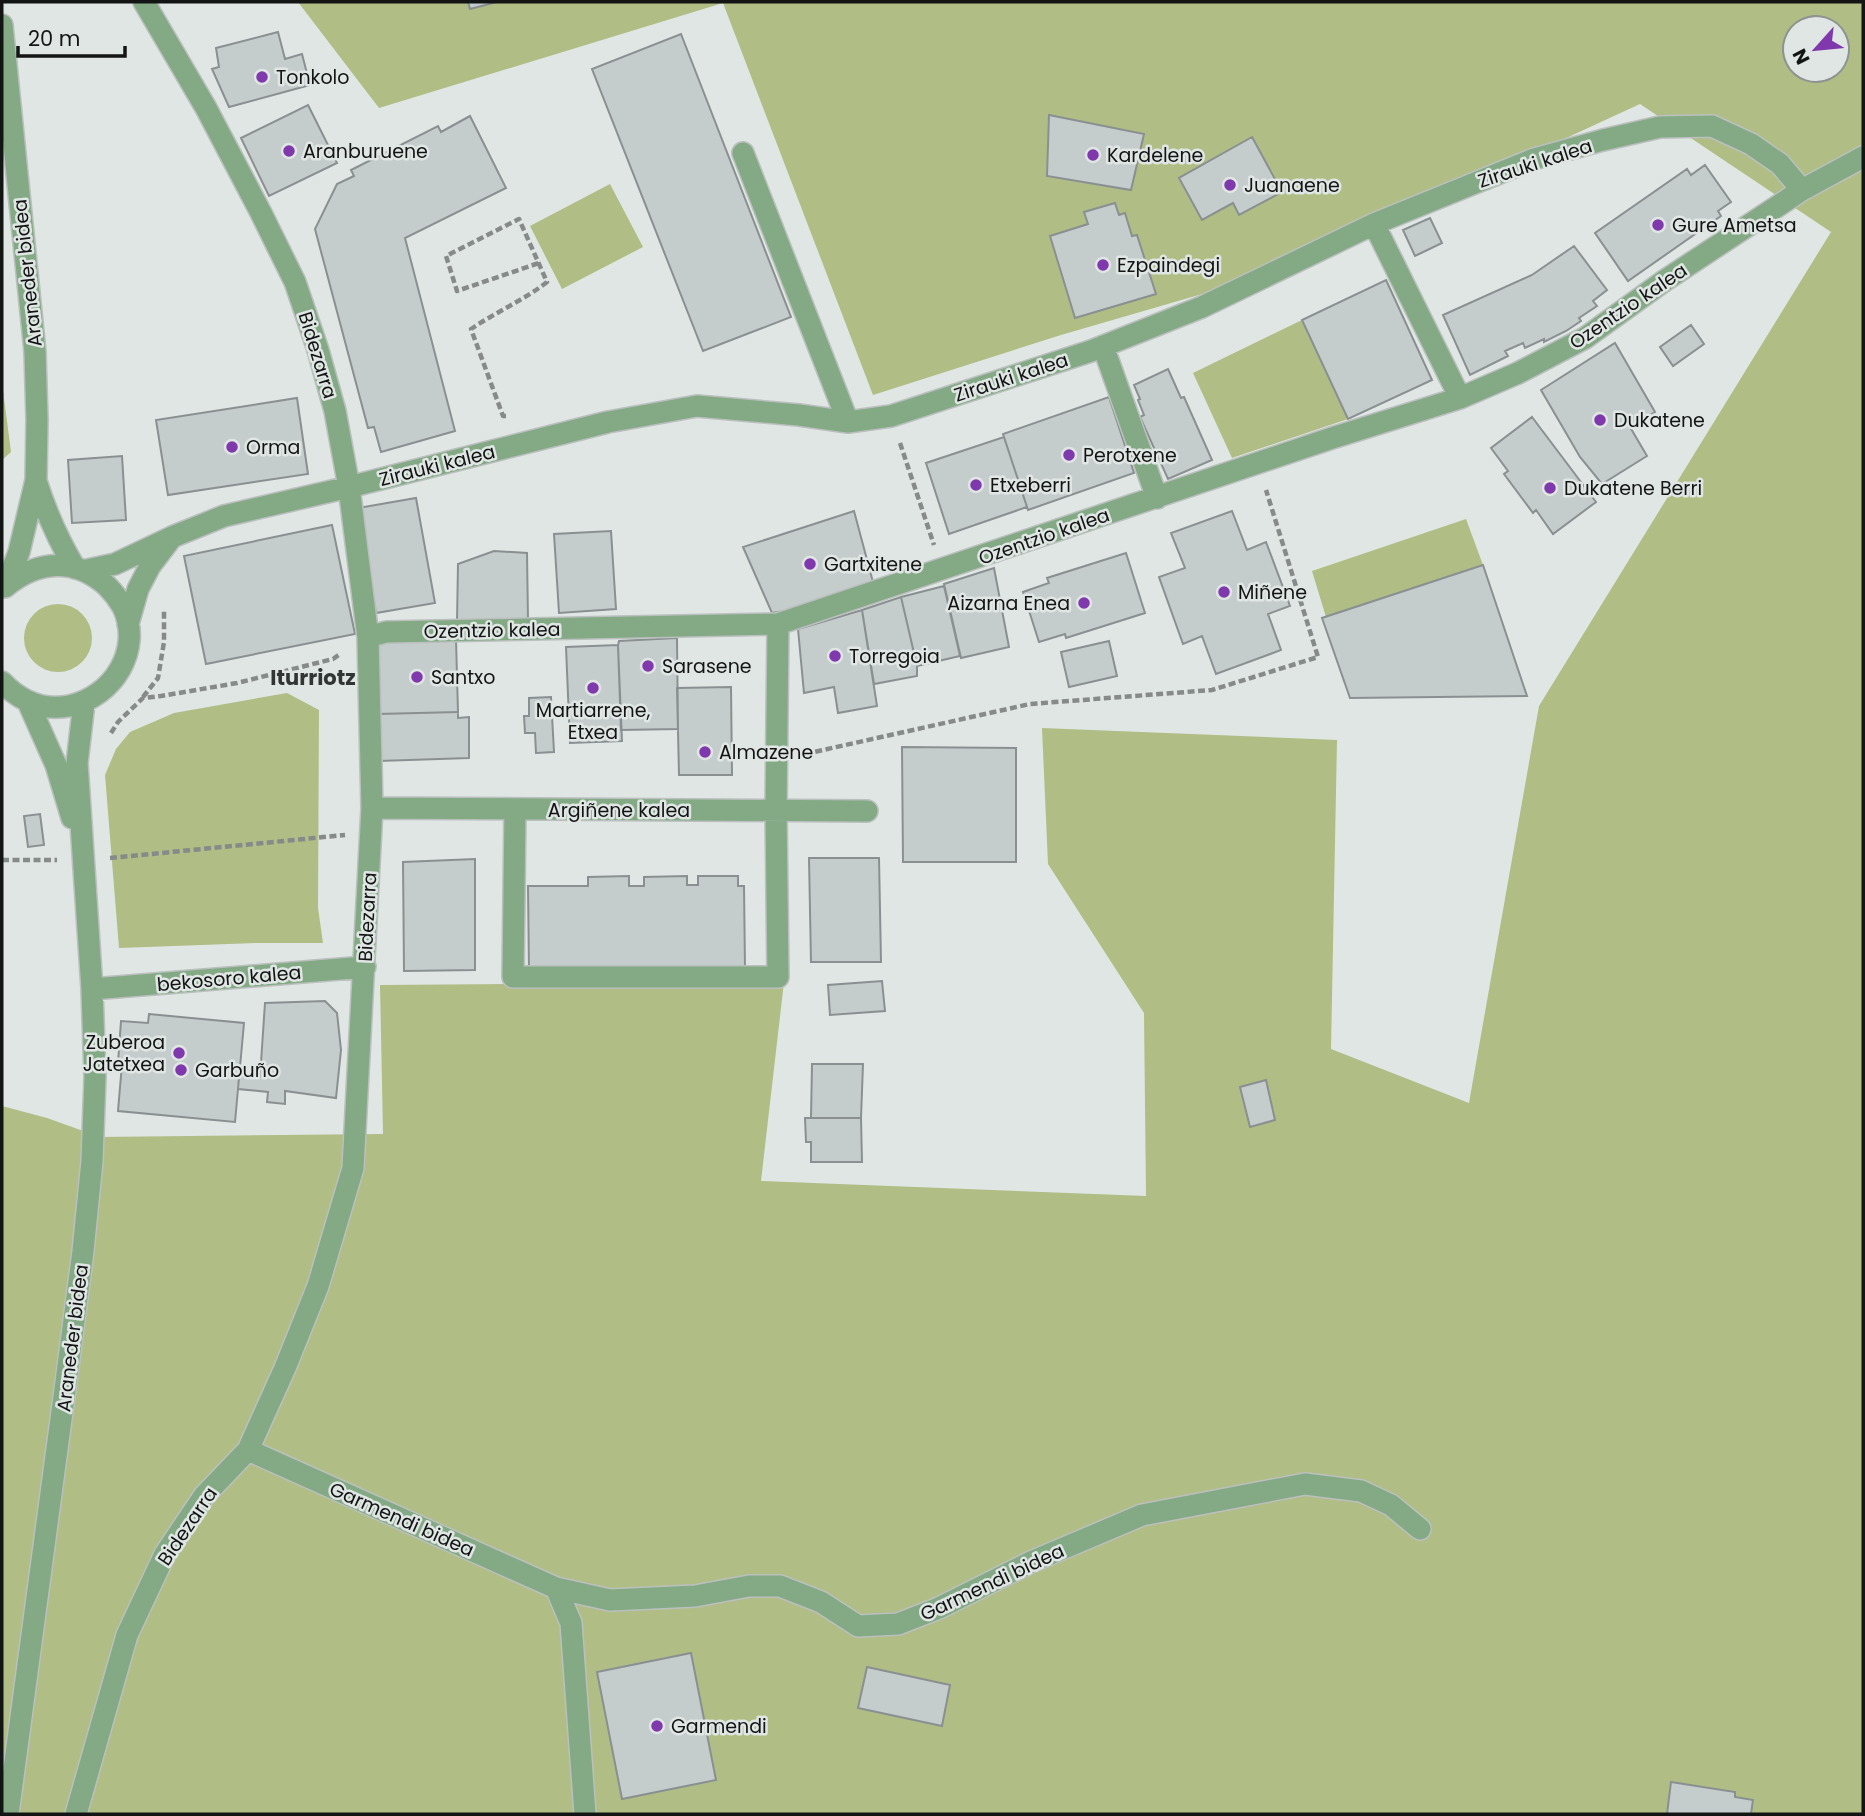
<svg xmlns="http://www.w3.org/2000/svg" width="1865" height="1816" viewBox="0 0 1865 1816" font-family="Poppins,sans-serif">
  <style>
    .green { fill: #b0bd85; fill-rule: evenodd }
    .building { fill: #c5cccc; stroke: #8a9091; stroke-width: 2 }
    .lines { fill: none; stroke-linecap: round; stroke-linejoin: round }
    .minor-casing { stroke: #bbc0bf; stroke-width: 24 }
    .path { stroke: #868b89; stroke-width: 4.5; stroke-dasharray: 7 3.5; stroke-linecap: butt }
    .minor { stroke: #83aa85; stroke-width: 21 }
    .poi-dot { fill: #7f39ac; stroke: #e0e6e4; stroke-width: 2.5 }
    .labels { text-anchor: middle; stroke-width: 5; stroke-linejoin: round; paint-order: stroke }
    .poi-label { font-size: 19px; fill: #131515; stroke: #e0e6e4; text-anchor: start }
    .street-label { font-size: 19px; fill: #131515; stroke: #e0e6e4 }
    .neighbourhood-label { font-size: 21px; font-weight: bold; fill: #313634; stroke: #e0e6e4 }
  </style>
  <rect width="100%" height="100%" fill="#e0e6e4"/>
  <path class="green" d="M298,2h1565v1812h-1861v-708l45,12 53,19 283,-3 -3,-149 404,-3 -23,199 385,15 -2,-183 -96,-149 -6,-136 295,12 -6,309 138,54 70,-397 292,-474 -191,-128 -369,170 -210,61 -188,60 -150,-392 -344,105zM1795,28h42v42h-42z
    M610,184l33,63 -81,42 -32,-63z
    M1302,320l46,99 -116,39 -39,-85z
    M2,383l9,69 -9,8z
    M1466,519l17,46 -157,52 -14,-46z
    M24 638a34 34 0 1 1 68 0a34 34 0 1 1-68 0Z
    M287,693l32,17 -1,198 5,35h-66l-138,5 -14,-173 11,-26 14,-17 44,-19z"/>
  <path class="building" d="M468,2h29l-27,7z
    M278,32l7,27 17,-5 8,31 -81,22 -17,-38 7,-2 -3,-19z
    M681,34l110,283 -88,34 -111,-282z
    M308,105l29,58 -68,33 -28,-58z
    M1049,115l95,19 -13,56 -84,-14z
    M470,116l36,72 -101,50 50,193 -74,21 -7,-25 -6,1 -53,-199 22,-45 17,-8 -3,-6 87,-44 3,6z
    M1252,137l30,55 -43,23 -6,-12 -31,17 -23,-42z
    M1705,165l26,37 -13,9 3,5 -93,65 -33,-48 92,-64 4,6z
    M1115,203l4,12 6,-2 7,23 5,-1 19,59 -81,24 -25,-82 38,-12 -4,-12z
    M1430,218l12,25 -27,13 -12,-26z
    M1574,246l33,44 -14,11 4,5 -18,12 2,3 -15,10 -22,11v-3l-19,9 -2,-5 -18,8 3,5 -38,19 -27,-60 89,-40z
    M1386,280l46,100 -84,39 -46,-99z
    M1691,325l13,19 -31,22 -13,-19z
    M1615,343l40,69 -25,15 17,29 -45,28 -22,-27 -39,-67z
    M1168,369l13,29 3,-1 28,63 -44,19 -28,-62 4,-2 -6,-15 2,-1 -6,-14z
    M1109,397l25,76 -106,37 -25,-76z
    M297,398l11,76 -140,21 -12,-75z
    M1532,417l64,85 -43,32 -17,-24 -3,3 -29,-39 4,-3 -17,-23z
    M1004,437l23,70 -78,27 -23,-71z
    M122,456l4,64 -54,3 -4,-63z
    M416,498l19,105 -59,10 -18,-105z
    M854,511l19,71 -77,27 -24,4 -29,-66z
    M1232,511l15,39 19,-8 24,64 -22,8 13,36 -65,24 -14,-38 -19,8 -24,-67 26,-9 -14,-35z
    M332,525l23,109 -149,30 -22,-108z
    M611,531l5,78 -57,4 -5,-79z
    M494,551l33,2 1,67 -71,1 1,-57z
    M1126,553l19,60 -79,25 -1,-4 -26,8 -16,-50 26,-9 -2,-5z
    M1483,565l44,131 -177,2 -28,-80z
    M994,568l15,79 -48,11 -17,-74z
    M944,586l16,70 -43,10 -16,-69z
    M901,597l16,69v10l-43,8 -12,-74z
    M862,610l15,96 -39,7 -4,-26 -30,6 -6,-64z
    M677,638l1,91 -57,1 -3,-85 1,-4z
    M456,639l2,73 -80,2 -2,-72z
    M1109,641l8,35 -48,11 -8,-35z
    M618,645l4,96 -52,2 -4,-96z
    M731,687l1,88h-53l-2,-87z
    M551,697l3,55 -18,1 -1,-20h-10l-1,-17h5v-18z
    M458,712v6l11,-1v41l-90,3 -1,-47z
    M902,747l114,1v114h-113z
    M40,814l4,31 -16,2 -4,-31z
    M809,858h70l2,104h-70z
    M475,859v111l-71,1 -1,-109z
    M629,876v10h15v-9l43,-1v9h11v-9h40v10h6l1,82 -216,3 -1,-85h60v-9z
    M882,981l3,30 -55,4 -2,-30z
    M325,1001l12,12 4,37 -5,48 -51,-7v13l-18,-2 1,-10 -30,-3 1,-13 21,1 5,-74z
    M149,1014l95,9 -9,99 -117,-11 4,-47 -4,-1 3,-42 27,2z
    M812,1064h51l-2,54h-50z
    M1266,1080l9,40 -25,7 -10,-40z
    M805,1118h56l1,44h-51v-20h-5z
    M691,1653l25,127 -94,19 -25,-127z
    M867,1667l83,18 -8,41 -84,-18z
    M1671,1782l64,10v5l18,3 -2,14h-84z"/>
  <g class="lines">
    <defs>
      <path id="minor" d="M2,25l33,327 2,68 -1,60 -17,72 -13,34
        M743,153l105,269
        M1374,224l86,174
        M1103,346l54,152
        M36,481c10,31 22,59 39,87
        M87,570l28,-6 57,-27 52,-21 125,-29 259,-65 89,-16 102,9 49,7 43,-6 200,-65 111,-44 172,-83 160,-65 69,-19 57,-13 52,-1 39,18 29,20 22,26
        M128,624l10,-35 12,-23 19,-25
        M368,637l18,-5 392,-8 554,-186 128,-40 58,-25 67,-35 79,-57 138,-91 61,-33
        M2,682c18,19 41,29 67,24 44,-9 74,-56 54,-99 -4,-7 -10,-15 -16,-21 -32,-29 -70,-26 -102,1
        M28,702l28,63 16,53
        M372,808l495,3
        M515,809l-2,168h265l-2,-166 2,-187
        M92,989l273,-22
        M248,1450l308,138 15,35 14,191
        M556,1588l54,12 85,-4 54,-10h31l41,16 37,24 40,-2 41,-16 92,-46 111,-47 163,-31 56,7 30,14 29,24
        M8,1814l58,-432 17,-131 9,-90 3,-84 -3,-88 -15,-226 7,-60
        M76,1814l51,-179 38,-81 39,-58 44,-46 37,-82 33,-82 35,-118 19,-360 -4,-171 -19,-150 -14,-76 -17,-61 -23,-68 -34,-69 -55,-105 -62,-106"/>
    </defs>
    <use href="#minor" class="minor-casing"/>
    <path class="path" d="M506,416h-3l-32,-87c25,-17 53,-29 76,-47l-28,-63 -73,37 11,35 82,-28
      M900,443l34,102
      M143,697l15,-19 6,-36v-32
      M111,733l7,-11 25,-24 18,-2 76,-13 96,-24 7,-5
      M805,754l225,-50 182,-14 106,-33 -52,-167
      M110,858l235,-23
      M2,860h55"/>
    <use href="#minor" class="minor"/>
  </g>
  <g class="poi-dot">
    <circle cx="262" cy="77" r="7"/>
    <circle cx="289" cy="151" r="7"/>
    <circle cx="1093" cy="155" r="7"/>
    <circle cx="1230" cy="185" r="7"/>
    <circle cx="1658" cy="225" r="7"/>
    <circle cx="1103" cy="265" r="7"/>
    <circle cx="1600" cy="420" r="7"/>
    <circle cx="232" cy="447" r="7"/>
    <circle cx="1069" cy="455" r="7"/>
    <circle cx="976" cy="485" r="7"/>
    <circle cx="1550" cy="488" r="7"/>
    <circle cx="810" cy="564" r="7"/>
    <circle cx="1224" cy="592" r="7"/>
    <circle cx="1084" cy="603" r="7"/>
    <circle cx="835" cy="656" r="7"/>
    <circle cx="648" cy="666" r="7"/>
    <circle cx="417" cy="677" r="7"/>
    <circle cx="593" cy="688" r="7"/>
    <circle cx="705" cy="752" r="7"/>
    <circle cx="179" cy="1053" r="7"/>
    <circle cx="181" cy="1070" r="7"/>
    <circle cx="657" cy="1726" r="7"/>
  </g>
  <g class="labels">
    <g class="poi-label">
      <text x="276" y="84">Tonkolo</text>
      <text x="303" y="158">Aranburuene</text>
      <text x="1107" y="162">Kardelene</text>
      <text x="1244" y="192">Juanaene</text>
      <text x="1672" y="232">Gure Ametsa</text>
      <text x="1117" y="272">Ezpaindegi</text>
      <text x="1614" y="427">Dukatene</text>
      <text x="246" y="454">Orma</text>
      <text x="1083" y="462">Perotxene</text>
      <text x="990" y="492">Etxeberri</text>
      <text x="1564" y="495">Dukatene Berri</text>
      <text x="824" y="571">Gartxitene</text>
      <text x="1238" y="599">Miñene</text>
      <text x="1070" y="610" text-anchor="end">Aizarna Enea</text>
      <text x="849" y="663">Torregoia</text>
      <text x="662" y="673">Sarasene</text>
      <text x="431" y="684">Santxo</text>
      <text x="593" y="717" text-anchor="middle">Martiarrene,<tspan x="593" dy="22">Etxea</tspan></text>
      <text x="719" y="759">Almazene</text>
      <text x="165" y="1049" text-anchor="end">Zuberoa<tspan x="165" dy="22">Jatetxea</tspan></text>
      <text x="195" y="1077">Garbuño</text>
      <text x="671" y="1733">Garmendi</text>
    </g>
    <g class="street-label">
      <text transform="translate(1535 163) rotate(-18)" y="7">Zirauki kalea</text>
      <text transform="translate(27 273) rotate(-96)" y="7">Araneder bidea</text>
      <text transform="translate(1628 306) rotate(-34)" y="7">Ozentzio kalea</text>
      <text transform="translate(318 355) rotate(73)" y="7">Bidezarra</text>
      <text transform="translate(1011 377) rotate(-18)" y="7">Zirauki kalea</text>
      <text transform="translate(437 465) rotate(-14)" y="7">Zirauki kalea</text>
      <text transform="translate(1044 536) rotate(-19)" y="7">Ozentzio kalea</text>
      <text transform="translate(492 630) rotate(-1)" y="7">Ozentzio kalea</text>
      <text x="619" y="817">Argiñene kalea</text>
      <text transform="translate(367 917) rotate(-87)" y="7">Bidezarra</text>
      <text transform="translate(229 978) rotate(-5)" y="7">bekosoro kalea</text>
      <text transform="translate(72 1338) rotate(-83)" y="7">Araneder bidea</text>
      <text transform="translate(402 1519) rotate(24)" y="7">Garmendi bidea</text>
      <text transform="translate(187 1526) rotate(-56)" y="7">Bidezarra</text>
      <text transform="translate(992 1582) rotate(-25)" y="7">Garmendi bidea</text>
    </g>
    <g class="neighbourhood-label">
      <text x="313" y="685">Iturriotz</text>
    </g>
  </g>
  <rect width="1865" height="1816" fill="none" stroke="#131515" stroke-width="7"/>
  <g transform="translate(1816 49) rotate(243)"><circle r="33" fill="#e0e6e4" stroke="#8e9291" stroke-width="2"/>
  <path d="M0-5L12 26L0 18L-12 26Z" fill="#7f39ac"/>
  <text y="-10" font-size="19" font-weight="bold" text-anchor="middle" fill="#131515">N</text>
  </g>
  <path d="M18 46v10h107v-10" fill="none" stroke="#131515" stroke-width="3.5"/>
  <text x="28" y="46" font-size="21" fill="#131515" stroke="#e0e6e4" stroke-width="5" paint-order="stroke">20 m</text>
</svg>
